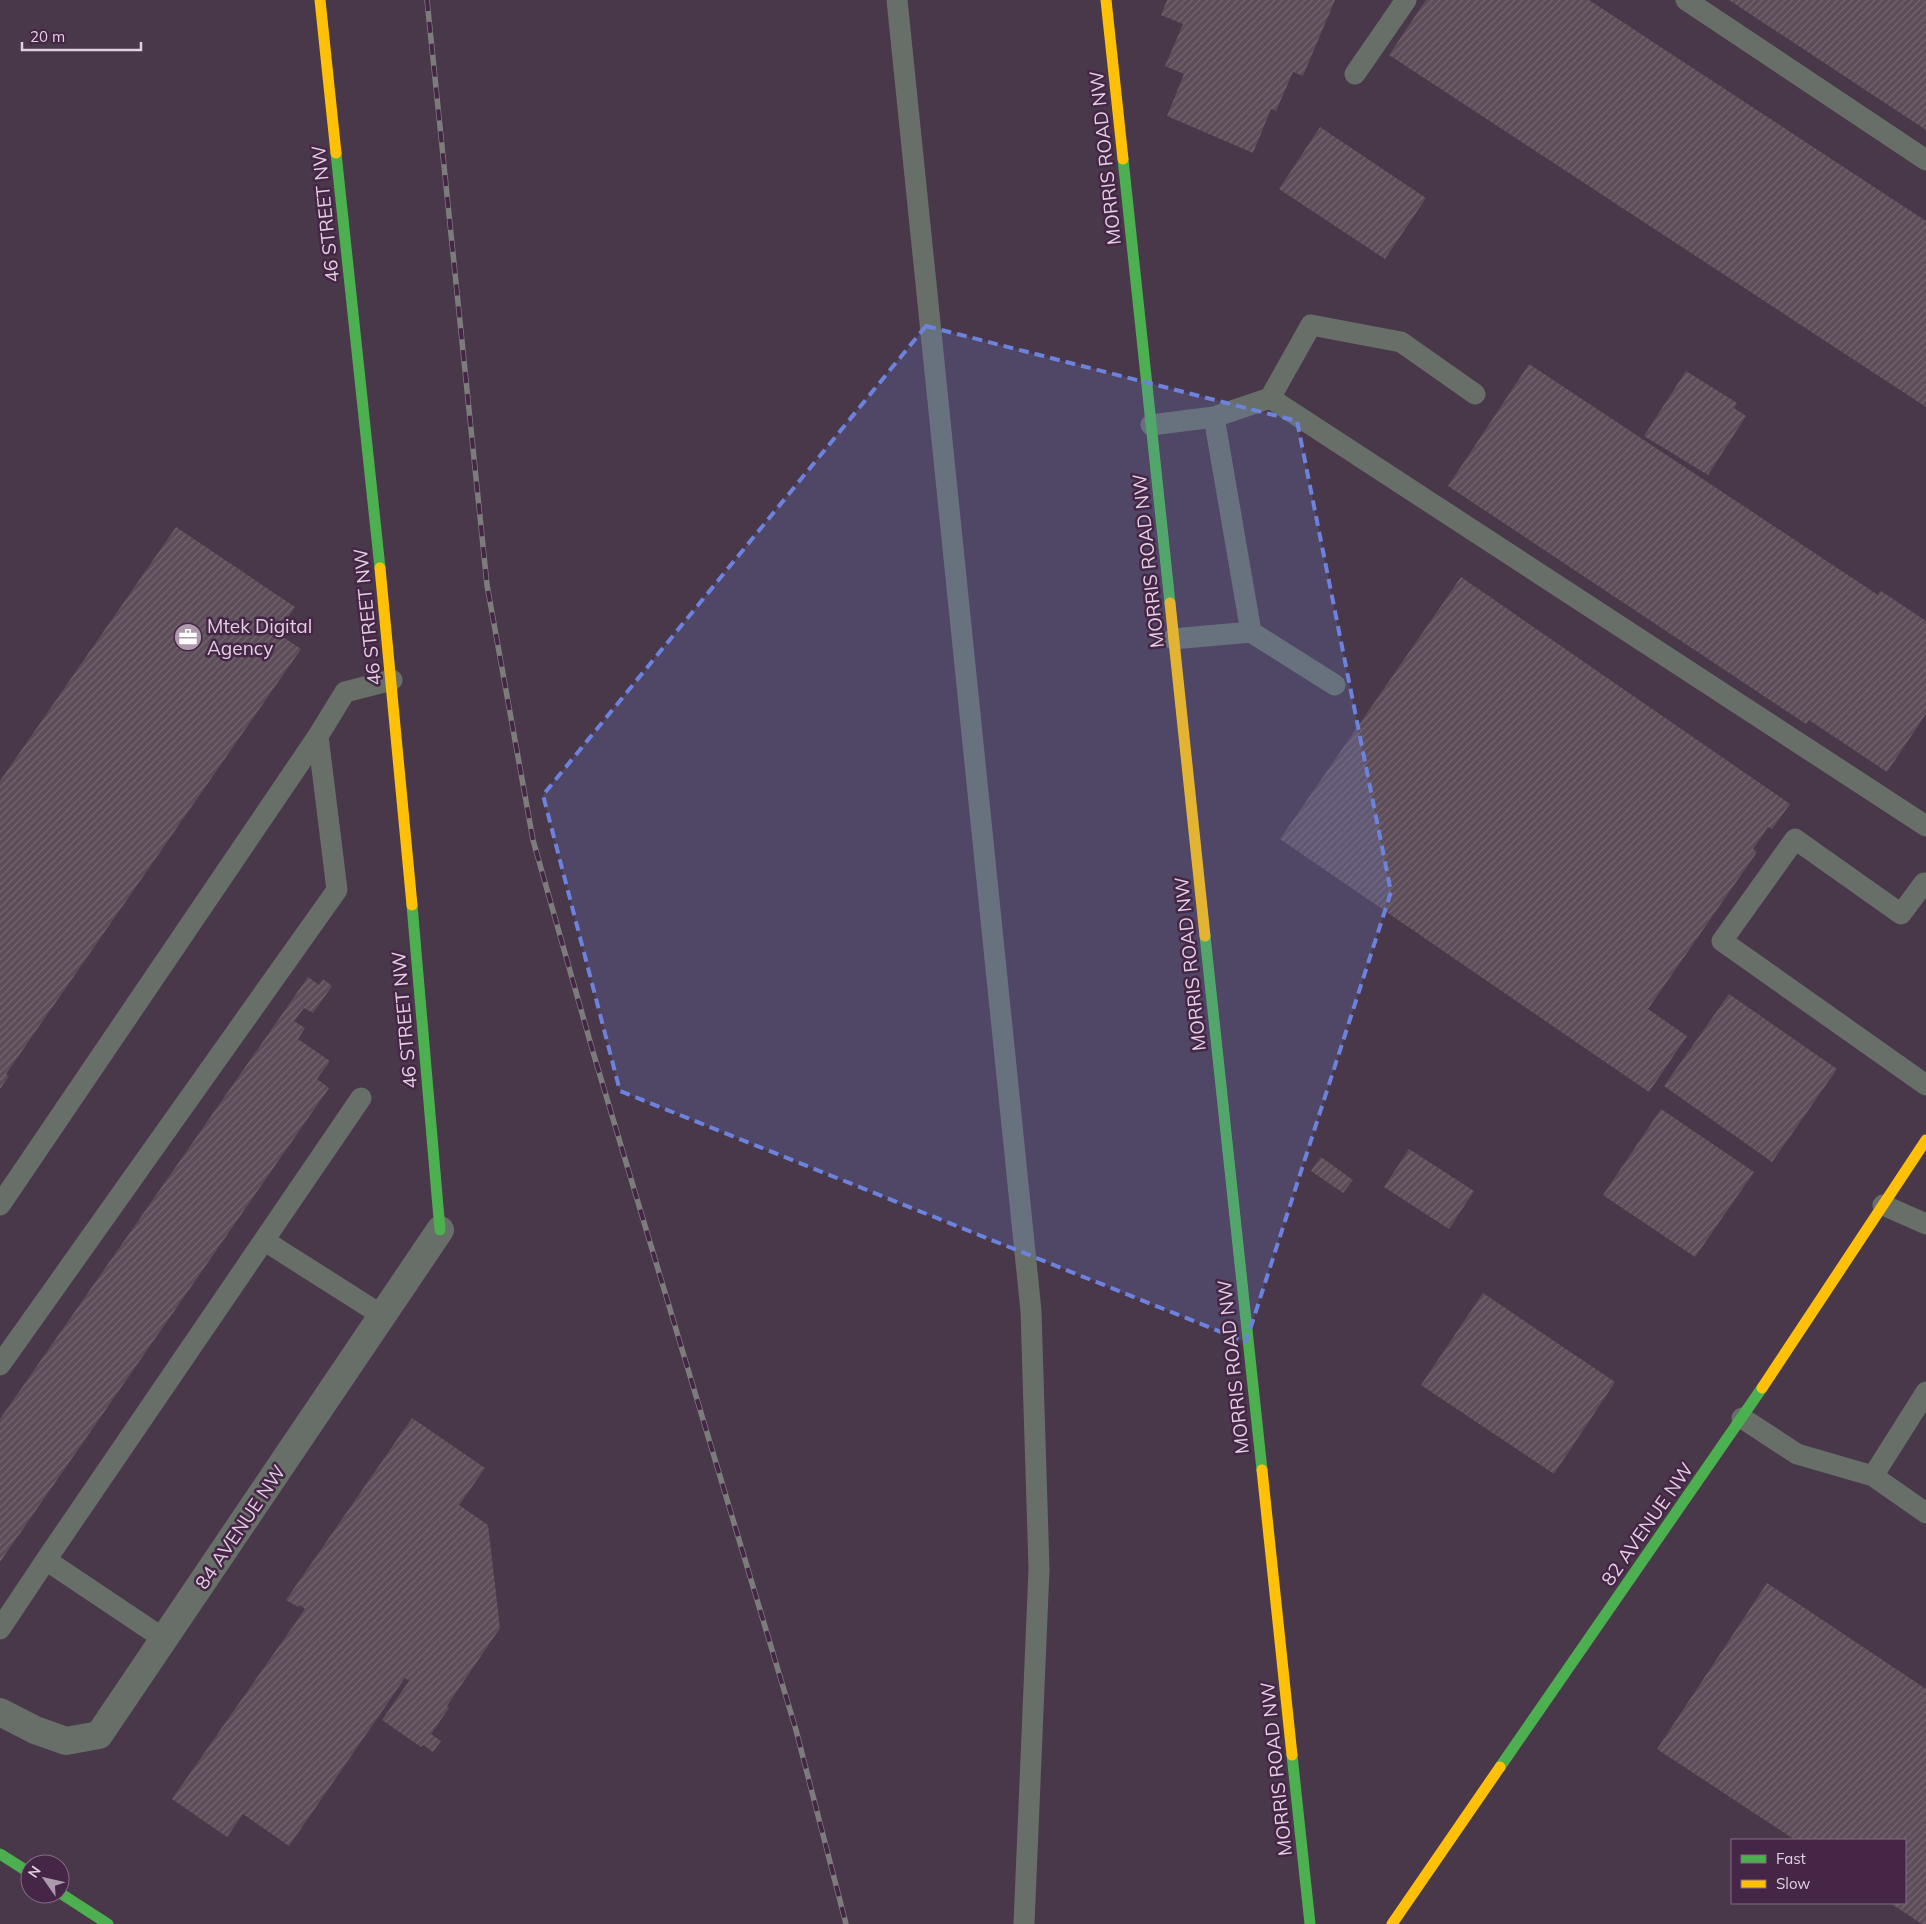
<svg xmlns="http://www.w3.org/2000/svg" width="1926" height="1924" viewBox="0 0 1926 1924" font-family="Mulish,sans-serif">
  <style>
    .building { fill: url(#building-hatch) }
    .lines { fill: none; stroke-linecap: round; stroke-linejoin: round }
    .lane { stroke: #676f68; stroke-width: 21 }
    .street { stroke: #676f68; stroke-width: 28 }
    .fast { stroke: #4caf50; stroke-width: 11 }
    .slow { stroke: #ffc107; stroke-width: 11 }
    .rail-casing { stroke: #7b7c7b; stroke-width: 5.5 }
    .rail { stroke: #452646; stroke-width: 4; stroke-dasharray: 11; stroke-linecap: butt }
    .marked { fill: #6c82dc; fill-opacity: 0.2; stroke: #6c82dc; stroke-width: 4; stroke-dasharray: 10 6; stroke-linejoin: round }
    .labels { text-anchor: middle; stroke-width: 5; stroke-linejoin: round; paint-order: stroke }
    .street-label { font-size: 19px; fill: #e3cfe2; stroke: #452646 }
    .poi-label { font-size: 19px; fill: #e3cfe2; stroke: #452646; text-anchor: start }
  </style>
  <defs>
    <pattern id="building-hatch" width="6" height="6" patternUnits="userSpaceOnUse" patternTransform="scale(1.25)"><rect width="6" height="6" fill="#5d4d59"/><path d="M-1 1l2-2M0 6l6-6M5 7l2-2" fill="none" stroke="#746671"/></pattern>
  </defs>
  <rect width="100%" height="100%" fill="#493849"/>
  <path class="building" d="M1167,0h168l-32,76 -10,-4 -17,39 -5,-2 -18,44 -86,-37 17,-42 -19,-8 18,-42 -22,-9z
    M1426,0h163l337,221v186l-537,-352z
    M1729,0h197v130z
    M1320,127l106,71 -41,61 -106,-70z
    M1529,364l349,231 3,-4 45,30v93l-39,58 -78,-52 -3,4 -358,-238z
    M1686,371l51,32 -3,5 12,8 -38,59 -64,-39z
    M176,527l119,80 -18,26 24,16 -295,425 3,2 -9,13v-308z
    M1461,577l329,227 -18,25 -4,-2 -15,22 4,3 -109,157 39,27 -38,56 -369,-253z
    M308,977l11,8 4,-6 9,7 -19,27 -9,-5 -10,13 11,7 -7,11 32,22 -13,18 12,9 -329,474v-143z
    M1729,994l108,75 -65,93 -108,-76z
    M1661,1109l93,63 -59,85 -92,-62z
    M1409,1149l65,42 -25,38 -65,-42z
    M1321,1157l32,23 -10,13 -32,-22z
    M1483,1293l132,89 -61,92 -133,-89z
    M412,1418l73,50 -26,37 29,20 12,103 -53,78 2,2 -18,26 10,7 -8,11 -10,-7 -2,2 -39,-27 27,-39 -4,-3 -116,168 -46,-32 -16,23 -55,-38 133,-190 -5,-4 -2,2 -12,-7z
    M1767,1583l159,106v235h-4l-32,-21h15v-63h-110l-138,-91z"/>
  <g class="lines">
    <path class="lane" d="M897,0l134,1311 8,258 -15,355
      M1686,0l240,160
      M1355,74l51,-74
      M1270,398l41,-73 90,17 74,52
      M1151,425l63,-8 56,-19 656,428
      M1251,632l84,53
      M1173,639l78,-7 -37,-215
      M1926,884l-2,-1 -23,31 -106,-75 -73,102 204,144
      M0,1205l318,-469
      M1883,1205l43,19
      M265,1241l118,75
      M0,1365l337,-475 -19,-154 27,-44 47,-12
      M1742,1418l55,36 76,22 53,37
      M1873,1476l53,-84
      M0,1629l46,-69
      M164,1639l-118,-79 315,-462"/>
    <path class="street" d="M0,1712l35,18 31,11 33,-6 341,-505"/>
    <path class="fast" d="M336,153l44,415
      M1123,159l47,444
      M412,905l28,325
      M1205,936l57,534
      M1292,1755l18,169
      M1500,1767l262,-379
      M0,1854l30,19
      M60,1893l48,31"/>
    <path class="slow" d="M320,0l16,153
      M1106,0l17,159
      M380,568l32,337
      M1170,603l35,333
      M1762,1388l164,-248
      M1262,1470l30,285
      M1392,1924l108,-157"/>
    <defs>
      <path id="rail" d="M427,0l60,585 46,255 60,212 203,678 50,194"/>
    </defs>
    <use href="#rail" class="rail-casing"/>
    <use href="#rail" class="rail"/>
  </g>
  <path class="marked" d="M926,326l371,95 94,471 -145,450 -626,-251 -77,-296z"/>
  <defs>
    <symbol id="office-disc" viewBox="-11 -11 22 22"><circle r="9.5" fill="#ad9aac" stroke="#452646"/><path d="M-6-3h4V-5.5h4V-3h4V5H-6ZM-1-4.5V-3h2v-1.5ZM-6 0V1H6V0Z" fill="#fff"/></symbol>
  </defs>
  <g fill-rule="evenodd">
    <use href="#office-disc" x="172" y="621" width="32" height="32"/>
  </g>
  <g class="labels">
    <g class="street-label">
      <text transform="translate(1105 158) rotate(-96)" y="7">MORRIS ROAD NW</text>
      <text transform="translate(325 214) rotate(-96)" y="7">46 STREET NW</text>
      <text transform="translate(1148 561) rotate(-96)" y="7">MORRIS ROAD NW</text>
      <text transform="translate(367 617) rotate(-96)" y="7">46 STREET NW</text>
      <text transform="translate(1190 964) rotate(-96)" y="7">MORRIS ROAD NW</text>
      <text transform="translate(404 1020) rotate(-95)" y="7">46 STREET NW</text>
      <text transform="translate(1233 1367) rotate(-96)" y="7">MORRIS ROAD NW</text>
      <text transform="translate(1647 1524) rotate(-55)" y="7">82 AVENUE NW</text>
      <text transform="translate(240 1527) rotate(-56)" y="7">84 AVENUE NW</text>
      <text transform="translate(1276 1769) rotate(-96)" y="7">MORRIS ROAD NW</text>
    </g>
    <g class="poi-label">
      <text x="207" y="633">Mtek Digital<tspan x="207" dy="22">Agency</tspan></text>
    </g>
  </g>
  <rect x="1731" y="1839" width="175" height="65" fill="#452646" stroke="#846a84"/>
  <rect x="1741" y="1855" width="25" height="8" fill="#4caf50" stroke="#846a84"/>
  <text x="1776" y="1864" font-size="15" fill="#e3cfe2">Fast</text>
  <rect x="1741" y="1880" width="25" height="8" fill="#ffc107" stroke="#846a84"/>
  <text x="1776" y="1889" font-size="15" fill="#e3cfe2">Slow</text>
  <g transform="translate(45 1879) rotate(304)"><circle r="24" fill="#452646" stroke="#846a84"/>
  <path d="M0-4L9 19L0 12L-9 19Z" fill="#ad9aac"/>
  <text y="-8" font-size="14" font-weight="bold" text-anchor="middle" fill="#e3cfe2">N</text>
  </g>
  <path d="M22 42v8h119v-8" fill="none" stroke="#e3cfe2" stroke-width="2.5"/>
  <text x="30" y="42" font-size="15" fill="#e3cfe2" stroke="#452646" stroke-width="4" paint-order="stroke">20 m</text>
</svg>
